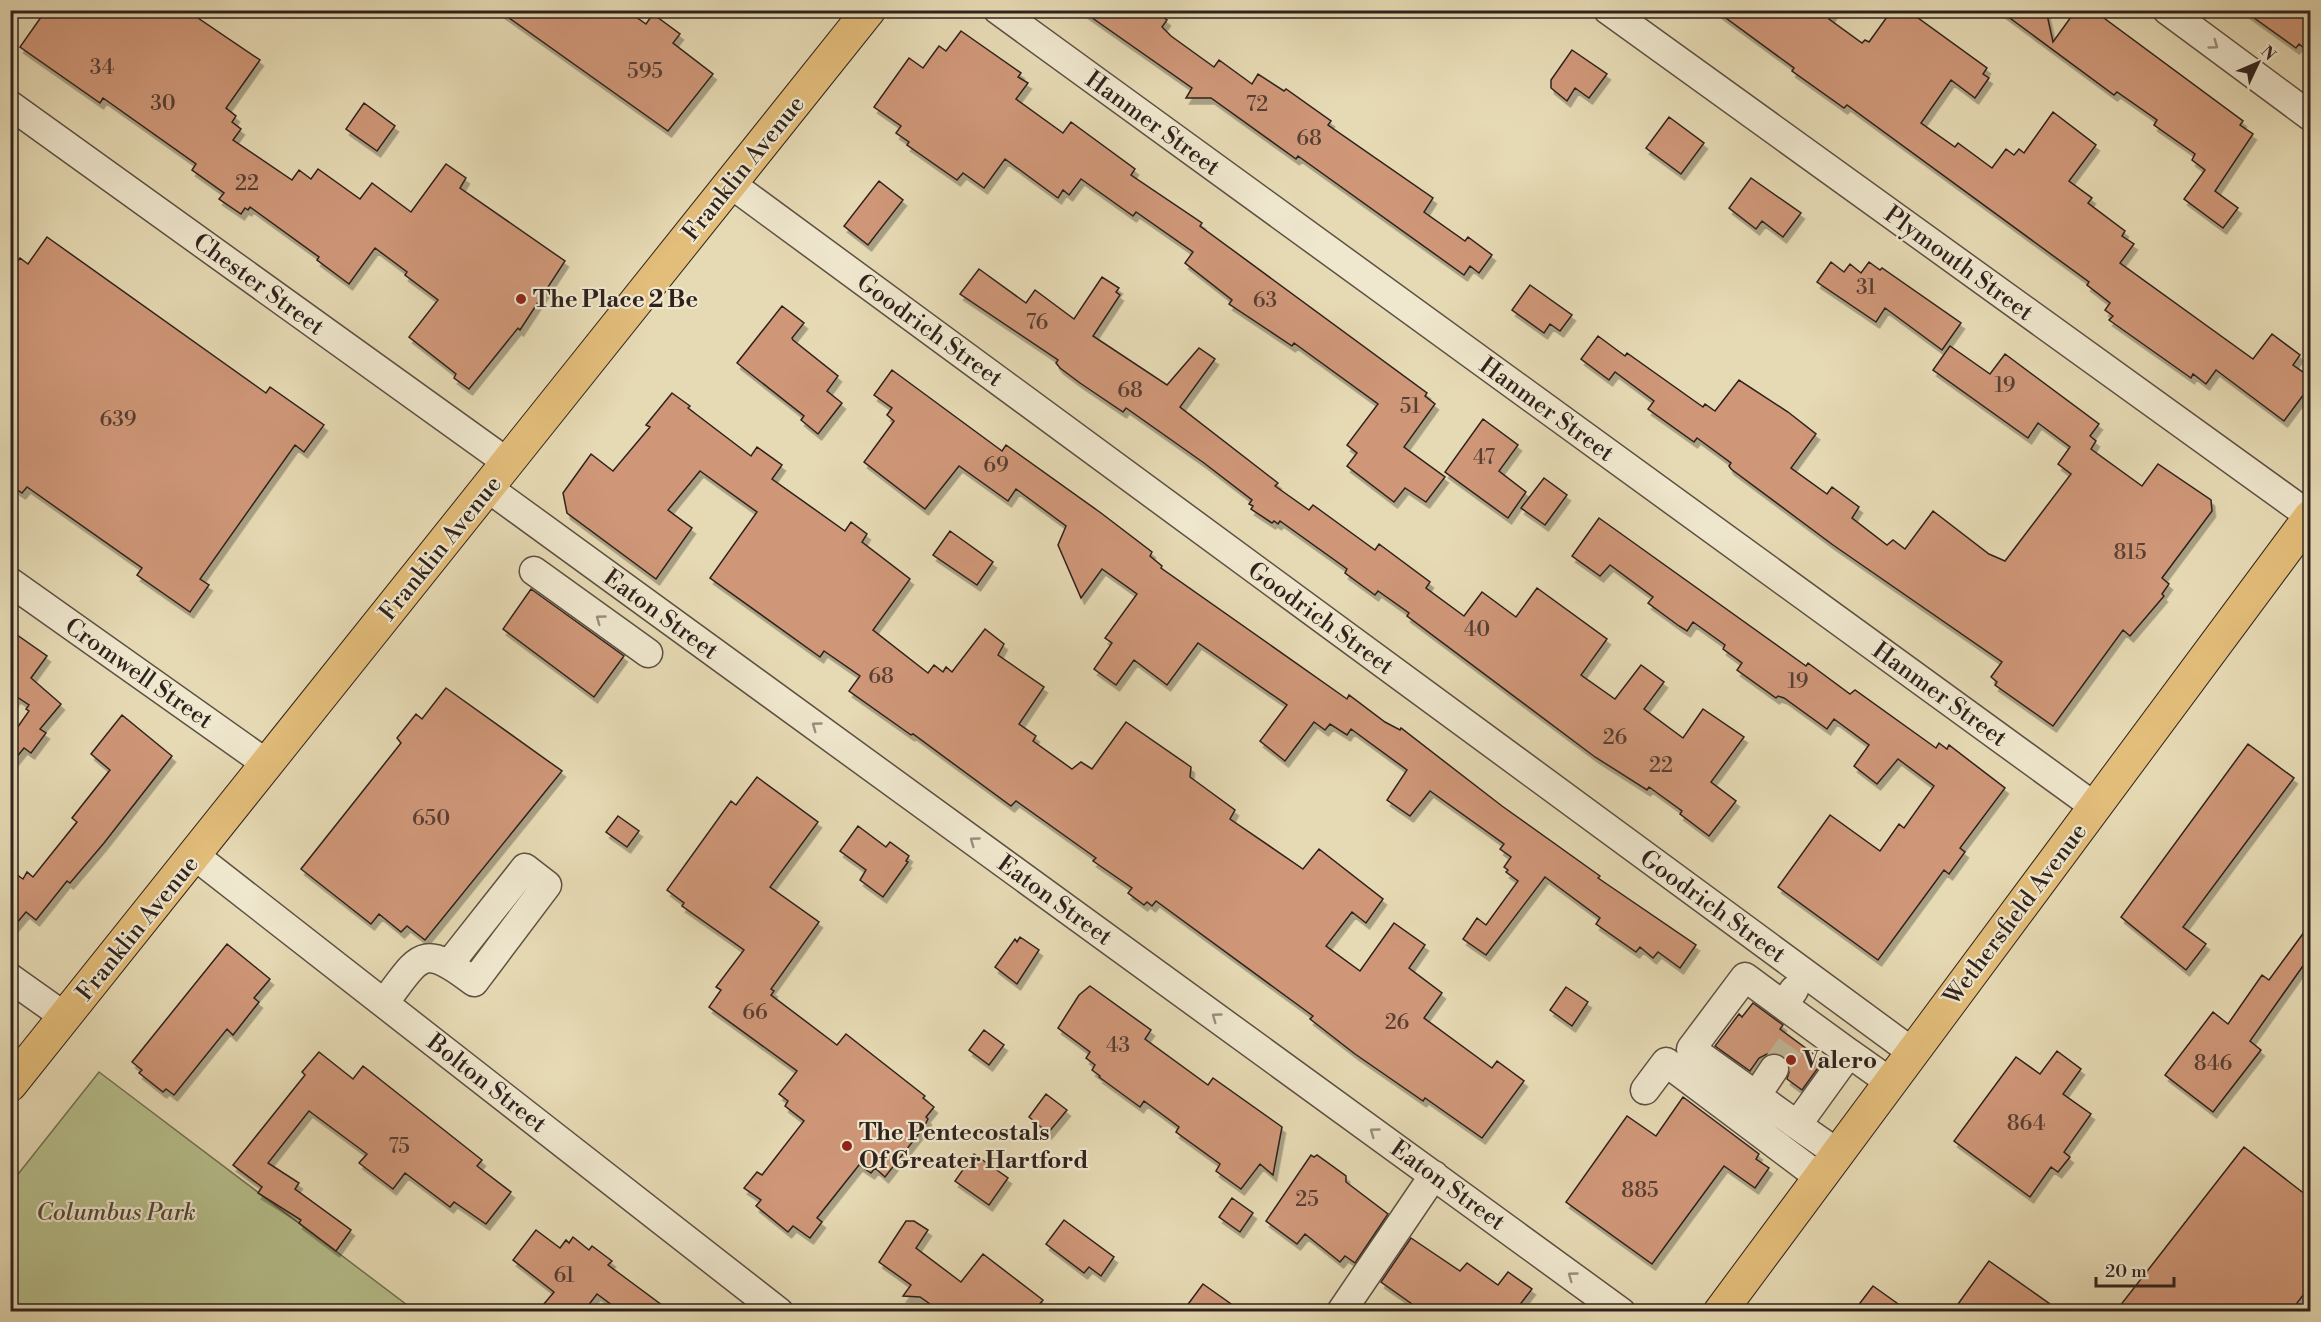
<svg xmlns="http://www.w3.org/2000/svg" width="2321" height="1322" viewBox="0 0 2321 1322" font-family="'Libre Bodoni',serif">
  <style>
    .green { fill: #b6bf8c; stroke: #727054; stroke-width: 1.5 }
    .building { fill: #cf9778; stroke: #2f221d; stroke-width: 1.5; filter: url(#shadow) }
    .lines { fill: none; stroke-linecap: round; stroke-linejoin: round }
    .minor-tunnel { stroke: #c1b596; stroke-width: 28; stroke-dasharray: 28 14; stroke-linecap: butt }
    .minor-casing { stroke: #5d5043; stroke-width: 31 }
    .major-casing { stroke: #2f221d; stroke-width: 35 }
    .minor { stroke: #efe7ce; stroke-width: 28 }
    .major { stroke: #e3bd7a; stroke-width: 33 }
    .oneway { stroke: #998e7e }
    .poi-dot { fill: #8f2418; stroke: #efe7ce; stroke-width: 2 }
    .labels { text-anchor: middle; stroke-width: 4.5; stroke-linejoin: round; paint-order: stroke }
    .number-label { font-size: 21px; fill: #573f34 }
    .street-label { font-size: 24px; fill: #2f221d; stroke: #efe7ce }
    .poi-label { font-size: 24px; font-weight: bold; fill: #2f221d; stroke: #efe7ce; text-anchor: start }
    .park-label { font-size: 24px; font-style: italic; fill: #514939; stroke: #efe7ce }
  </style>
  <defs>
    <filter id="shadow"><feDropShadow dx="3.5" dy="6" stdDeviation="0" flood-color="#0004"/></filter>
  </defs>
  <rect width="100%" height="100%" fill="#e6dab4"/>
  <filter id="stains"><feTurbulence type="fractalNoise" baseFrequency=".00333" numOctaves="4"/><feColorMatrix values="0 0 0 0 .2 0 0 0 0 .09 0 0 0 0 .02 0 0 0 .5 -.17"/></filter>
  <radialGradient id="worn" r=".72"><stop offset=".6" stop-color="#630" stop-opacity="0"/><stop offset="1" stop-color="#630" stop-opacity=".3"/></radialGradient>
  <path class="green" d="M99,1072l316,239h-404v-128z"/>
  <path class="building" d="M46,10h133l6,7 4,-5 71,48 -34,48 10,8 -4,6 9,7 -8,11 59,40 7,-10 12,9 7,-10 42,30 12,-16 39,29 35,-48 20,14 -6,10 105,73 -45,69 -2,-2 -49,61 -15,-11 2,-4 -47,-37 29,-37 -33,-25 2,-3 -32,-24 -26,36 -32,-24 2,-3 -69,-50 -2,3 -3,-2 -4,6 -22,-15 5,-6 -32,-23 4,-6 -93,-66 -3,5 -80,-56z
    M498,10h128l20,14 7,-10 27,20 -7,9 40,31 -45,57z
    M1081,10h73l13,10 -5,7 9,9 43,31 5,-7 33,24 6,-10 26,17 2,-2 45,32 -3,4 105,73 -9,14 41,29 3,-4 24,18 -13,18 -9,-7 -6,9 -166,-119 -2,3 -85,-61h-25l6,-10z
    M1715,10h120l-6,9 33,24 3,-3 4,2 23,-32h15l80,58 -4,6 6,4 -14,20 -24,-18 -30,43 34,24 3,-4 34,25 14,-19 8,6 5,-6 5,4 29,-41 43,33 -27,36 23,17 -4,5 37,28 -3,5 12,8 -14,19 133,96 19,-25 28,21 -7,10 17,12v9l-26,35 -68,-51 -10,14 -13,-10 -2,4 -82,-58 4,-4 -8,-6 5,-7 -23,-18 2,-3 -242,-177 -3,3 -52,-37 2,-3z
    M1999,10h47l7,32 23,-32h17l150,111 -3,4 13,9 -38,57 23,17 -15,20 -39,-29 21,-29 -13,-10 3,-6 -41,-29 3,-5 -40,-28 -3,3z
    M2243,10h67v43l-11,-9 -3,4z
    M961,31l60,42 -3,4 10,6 -12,16 47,34 8,-11 64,47 -4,6 71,48 -2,3 227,167 -2,3 10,8 -31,43 41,30 -19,25 -21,-14 -11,14 -47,-36 10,-13 -10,-8 31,-41 -84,-61 -2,3 -63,-42 3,-4 -47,-37 8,-11 -57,-40 -3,4 -52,-37 -12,16 -6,-5 -5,8 -53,-39 -21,29 -21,-15 -6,7 -50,-35 2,-3 -13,-9 5,-7 -27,-19 35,-49 14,10 16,-22 7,5z
    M1572,50l35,24 -18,24 -14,-10 -8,13 -16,-13v-8z
    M364,103l31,23 -18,25 -31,-22z
    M1669,117l35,26 -23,31 -35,-26z
    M1751,178l50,35 -18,24 -21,-16 -6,8 -27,-21z
    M879,181l24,19 -35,45 -24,-19z
    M47,237l219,156 4,-6 54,38 -20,27 -9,-7 -95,134 9,6 -19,27 -53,-37 5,-7 -115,-81 -5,6 -12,-8v-214l10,-13 8,6z
    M1831,262l13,10 6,-8 11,9 8,-11 11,8 2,-2 79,55 -19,27 -57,-42 -9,14 -59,-40z
    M979,269l47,34 9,-13 39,29 28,-42 17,11 -3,4 4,3 -27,41 74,49 32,-37 16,11 -35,48 98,76 -3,3 34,24 4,-5 62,45 4,-6 51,38 -4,6 38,28 18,-24 34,25 21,-29 70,51 -26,36 34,24 26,-34 23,17 -20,27 39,29 20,-29 41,28 -33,45 25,19 -27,35 -29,-22 2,-3 -33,-24 -2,3 -52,-33 -188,-141 2,-3 -31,-22 -3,4 -30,-22 2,-4 -67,-48 -2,3 -4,-3 -2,2 -21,-14 2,-3 -4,-2 3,-4 -48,-37 -78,-55 -3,4 -43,-29 -20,-15 -4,-5 2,-3 -98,-66z
    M1530,285l42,30 -12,16 -10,-7 -6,9 -32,-23z
    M782,306l22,17 -12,15 1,2 45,36 -11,15 15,12 -24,31 -17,-14 3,-4 -67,-53z
    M1598,336l27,20 2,-3 76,54 2,-3 10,7 24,-31 49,32 28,22 -25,34 36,26 5,-7 27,20 -7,11 35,27 6,-5 12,9 28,-38 56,43 16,7 66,-87 -13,-10 12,-17 -32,-24 -10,15 -95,-68 17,-24 40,28 15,-20 94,70 -9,12 6,5 -5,8 51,37 16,-22 53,36 1,11 -50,67 7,6 -7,10 2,2 -34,40 -7,-6 -70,96 -58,-41 2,-3 -6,-5 11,-15 -169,-117 -102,-76 -2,-3 2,-3 -34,-25 -3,4 -46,-33 6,-8 -39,-29 -6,8 -28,-21z
    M892,370l110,81 4,-6 95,68 51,39 -2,4 12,10 -1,2 186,131 2,-4 36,27 15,8 1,-2 101,78 98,70 -2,2 98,67 -16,23 -22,-16 -5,6 -13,-11 -4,5 -40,-28 4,-6 -55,-41 -59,78 -23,-16 14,-21 9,7 32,-44 -12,-9 2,-2 -4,-3 7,-10 -11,-8 4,-5 -74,-53 -20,25 -23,-16 20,-30 -56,-41 -4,6 -17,-11 -5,6 -11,-8 -29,39 -25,-20 27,-36 -89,-62 -31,42 -33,-25 -18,25 -22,-16 18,-26 -7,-5 32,-44 -35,-25 -21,29 -23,-53 8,-19 -50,-37 -8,12 -49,-35 -34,43 -61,-47 30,-41 -7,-6 5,-7 -18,-13z
    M672,393l18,13 -2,2 63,48 6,-9 25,18 -10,14 73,52 6,-9 16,12 -5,8 48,37 -37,51 55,43 6,-8 9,7 3,-5 6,5 33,-43 19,15 -6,11 46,32 -25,37 17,12 -3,5 39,28 9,-7 11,7 34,-47 65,45 -1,10 45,33 -5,9 73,50 16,-20 64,50 -17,24 -14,-11 -26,34 34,25 34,-48 31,22 -16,23 33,25 -18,25 68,50 5,-7 27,20 -42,57 -57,-40 -2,3 -68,-47 -45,-35 3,-3 -157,-115 -4,5 -5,-4 -3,3 -16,-12 4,-5 -39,-27 3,-3 -80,-57 -5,5 -98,-72 -2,1 -62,-44 11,-15 -36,-25 -4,6 -110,-79 47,-66 -57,-41 -32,39 24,18 -36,51 -89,-66 -4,-20 28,-39 22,17 37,-44 -4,-2z
    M1483,419l35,26 -19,26 27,21 -18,26 -63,-46z
    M1544,478l23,17 -22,30 -24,-17z
    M1599,518l207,148 2,-3 42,31 5,-4 81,58 3,-5 8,6 2,-4 56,43 -45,60 5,4 -16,22 -5,-4 -66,90 -100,-73 52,-72 50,36 19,-27 5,4 30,-42 -36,-27 -21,25 -23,-18 15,-21 -35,-26 -7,10 -43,-31 -6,-2 -2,2 -39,-28 5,-7 -19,-14 2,-4 -32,-23 -6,9 -8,-5 -31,-23 5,-6 -43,-32 -10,11 -28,-20z
    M950,531l43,31 -16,23 -44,-30z
    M531,589l93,67 -30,41 -91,-68z
    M10,630l37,26 -16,22 30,26 -21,25 6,4 -15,20 -7,-5 -13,16 -1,-26 19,-27 -3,-2 3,-4 -12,-8 -7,9z
    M446,688l116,83 -137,169 -18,-14 -6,6 -22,-18 -8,10 -70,-55 100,-126 -4,-5 19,-24 6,5z
    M122,715l50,41 -68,87 -34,40 -3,-2 -31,39 -10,-8 -16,19v-61l13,9 4,-7 6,5 44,-55 -5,-4 38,-48 -19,-16z
    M2248,744l46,34 -111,149 23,17 -20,26 -65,-53z
    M757,777l61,45 -48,65 49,35 -48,67 3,2 -3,4 66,50 9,-11 79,62 -2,2 11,9 -8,10 2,2 -4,8 -39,50 -10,-9 -4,5 -12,-8 -42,53 5,4 -12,16 -17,-12 -5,6 -32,-26 5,-6 -17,-12 13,-16 5,3 42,-54 -19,-15 3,-5 -9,-7 18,-23 -88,-64 12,-17 -5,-3 28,-37 -62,-44 2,-3 -17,-13 64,-89 5,4z
    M618,816l21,15 -12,16 -21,-15z
    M858,826l28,21 4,-5 19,14 -3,5 2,1 -25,35 -23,-17 6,-10 -26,-19z
    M2310,924v32l-60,85 11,9 -48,62 -48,-37 48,-63 15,12 34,-49 7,5z
    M1020,937l19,13 -22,34 -22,-17 20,-28 2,3z
    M227,944l43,35 -16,19 5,4 -26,33 -6,-6 -53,66 -8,-6 -3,3 -24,-19 3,-3 -10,-8z
    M1090,986l61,44 -6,9 63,46 5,-7 69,49 -9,48 -13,-11 -19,25 -25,-18 4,-7 -44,-32 3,-5 -35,-26 -4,6 -41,-30 1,-1 -8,-6 3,-5 -9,-7 4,-6 -32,-24 21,-33z
    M1566,987l22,15 -16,24 -22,-16z
    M1753,1003l30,22 -3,4 43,32 -21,29 -15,-11 3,-10 -2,-8 -5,-6 -16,-1 -8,4 -9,13 -35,-25 24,-32 3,3z
    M984,1030l20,15 -15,20 -20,-15z
    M2057,1051l24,18 -18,25 28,20 -27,38 6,5 -12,15 -7,-5 -21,30 -76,-56 62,-84 24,17z
    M319,1052l34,27 10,-13 119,94 -5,6 34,26 -25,32 -32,-22 -4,5 -45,-34 -12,16 -34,-26 8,-9 -58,-43 -41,52 31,20 -4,6 56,41 -15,21 -37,-28 2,-3 -43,-27 4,-6 -29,-22 72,-90 -3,-3z
    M1046,1094l21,16 -19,23 -19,-16z
    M1683,1097l76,57 -3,5 13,9 -14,20 -31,-22 -72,98 -86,-62 61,-86 29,20z
    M2244,1147l66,51v88l-19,25h-175z
    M974,1154l34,24 -19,27 -34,-24z
    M1311,1155l3,2 3,-2 29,21v6l42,32 -33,49 -10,-7 -5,6 -35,-28 -8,10 -31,-23z
    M1232,1198l21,15 -13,19 -21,-15z
    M1064,1220l50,37 -13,19 -12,-9 -5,6 -38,-29z
    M906,1221h8l14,9 -12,18 45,34 22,-28 60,46 -9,11h-94l-20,-14 -17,-1 8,-11 -32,-23z
    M536,1230l24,18 6,-8 3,3 4,-6 16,13 3,-4 20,15 -4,4 62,46h-50l-23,-17 -13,17h-46l16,-19 -41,-32z
    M1411,1238l49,33 7,-8 31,22 10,-13 24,17 -17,22h-93l-41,-29z
    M1989,1261l71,50h-107z
    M1203,1284l38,27h-58z
    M1873,1286l35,25h-54z"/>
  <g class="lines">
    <path class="minor-tunnel" d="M1774,1069l21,-29"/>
    <defs>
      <path id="minor" d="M998,10l1097,797
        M1608,10l702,506
        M2167,10l143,106
        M10,105l498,358
        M731,184l1181,868
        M488,488l1133,824
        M534,571l114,82
        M10,582l257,182
        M194,855l585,457
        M10,978l55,39
        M1794,990l-11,15 66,48 -52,72 40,28
        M384,1003c36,-47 37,-62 90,-21l73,-97 -22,-17 -75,95
        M1783,1005l-38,-28 -54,72 106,76
        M1849,1053l41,29
        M1645,1090l21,-28 153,115
        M1756,1096l18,-27
        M1341,1312l93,-137"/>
      <path id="major" d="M10,1085l859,-1075
        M1720,1312l590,-795"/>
    </defs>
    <use href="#minor" class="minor-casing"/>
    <use href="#major" class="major-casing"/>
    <use href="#minor" class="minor"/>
    <use href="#major" class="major"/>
  </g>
  <defs><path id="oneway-chevron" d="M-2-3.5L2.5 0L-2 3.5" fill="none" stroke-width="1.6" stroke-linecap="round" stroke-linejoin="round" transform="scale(1.5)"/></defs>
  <g class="oneway">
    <use href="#oneway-chevron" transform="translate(2214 45) rotate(36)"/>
    <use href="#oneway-chevron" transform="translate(600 619) rotate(-144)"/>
    <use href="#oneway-chevron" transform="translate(816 726) rotate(-144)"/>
    <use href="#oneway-chevron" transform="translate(974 841) rotate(-144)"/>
    <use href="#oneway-chevron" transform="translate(1216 1017) rotate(-144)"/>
    <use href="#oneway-chevron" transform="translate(1374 1132) rotate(-144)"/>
    <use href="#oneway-chevron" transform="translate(1572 1276) rotate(-144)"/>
  </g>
  <g class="poi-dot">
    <circle cx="521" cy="299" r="6"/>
    <circle cx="1791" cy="1060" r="6"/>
    <circle cx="847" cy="1146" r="6"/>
  </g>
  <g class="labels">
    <g class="number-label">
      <text x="102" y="74">34</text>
      <text x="645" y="78">595</text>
      <text x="163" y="110">30</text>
      <text x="1257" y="111">72</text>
      <text x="1309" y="145">68</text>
      <text x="247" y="190">22</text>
      <text x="1866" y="294">31</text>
      <text x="1265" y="307">63</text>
      <text x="1037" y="329">76</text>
      <text x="2005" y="392">19</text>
      <text x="1130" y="397">68</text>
      <text x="1410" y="413">51</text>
      <text x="118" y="426">639</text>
      <text x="1484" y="464">47</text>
      <text x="996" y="472">69</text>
      <text x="2130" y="559">815</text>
      <text x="1477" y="636">40</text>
      <text x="881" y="683">68</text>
      <text x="1798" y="688">19</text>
      <text x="1615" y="744">26</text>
      <text x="1661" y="772">22</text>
      <text x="431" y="825">650</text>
      <text x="755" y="1019">66</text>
      <text x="1397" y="1029">26</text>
      <text x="1118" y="1052">43</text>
      <text x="2213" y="1070">846</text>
      <text x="2026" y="1130">864</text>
      <text x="399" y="1153">75</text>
      <text x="1640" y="1197">885</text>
      <text x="1307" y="1206">25</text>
      <text x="564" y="1282">61</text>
    </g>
    <g class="street-label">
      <text transform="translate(1153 123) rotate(36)" y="8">Hanmer Street</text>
      <text transform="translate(743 168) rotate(-51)" y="8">Franklin Avenue</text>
      <text transform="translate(1959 263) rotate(36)" y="8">Plymouth Street</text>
      <text transform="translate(259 284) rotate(36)" y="8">Chester Street</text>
      <text transform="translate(930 330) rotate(36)" y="8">Goodrich Street</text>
      <text transform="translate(1547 409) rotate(36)" y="8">Hanmer Street</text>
      <text transform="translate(440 548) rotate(-51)" y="8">Franklin Avenue</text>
      <text transform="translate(661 614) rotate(36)" y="8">Eaton Street</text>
      <text transform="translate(1321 618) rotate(36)" y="8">Goodrich Street</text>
      <text transform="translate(139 673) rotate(35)" y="8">Cromwell Street</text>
      <text transform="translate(1940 694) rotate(36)" y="8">Hanmer Street</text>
      <text transform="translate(1055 900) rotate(36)" y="8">Eaton Street</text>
      <text transform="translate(1713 906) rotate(36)" y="8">Goodrich Street</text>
      <text transform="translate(2015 914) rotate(-53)" y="8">Wethersfield Avenue</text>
      <text transform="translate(137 928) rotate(-51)" y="8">Franklin Avenue</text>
      <text transform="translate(487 1083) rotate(38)" y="8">Bolton Street</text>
      <text transform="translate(1448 1185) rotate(36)" y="8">Eaton Street</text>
    </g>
    <g class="poi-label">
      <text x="533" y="307">The Place 2 Be</text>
      <text x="1803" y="1068">Valero</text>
      <text x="859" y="1140">The Pentecostals<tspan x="859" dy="28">Of Greater Hartford</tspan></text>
    </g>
    <g class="park-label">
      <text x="116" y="1220">Columbus Park</text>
    </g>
  </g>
  <rect width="2321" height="1322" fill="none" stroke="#e6dab4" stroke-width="36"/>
  <rect x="12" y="12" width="2297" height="1298" fill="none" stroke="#2f221d" stroke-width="3"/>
  <rect x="18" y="18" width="2285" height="1286" fill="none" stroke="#2f221d" stroke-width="1.5"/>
  <g transform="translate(2258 63) rotate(46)" stroke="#efe7ce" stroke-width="4.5" paint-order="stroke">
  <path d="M0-4.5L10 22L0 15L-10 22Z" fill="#2f221d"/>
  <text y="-9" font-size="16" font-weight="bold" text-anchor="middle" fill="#2f221d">N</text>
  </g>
  <path d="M2096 1277v9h78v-9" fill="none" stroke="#2f221d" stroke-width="3"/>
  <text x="2105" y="1277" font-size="18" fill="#2f221d" stroke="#efe7ce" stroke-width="4.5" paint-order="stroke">20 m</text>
  <rect width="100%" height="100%" filter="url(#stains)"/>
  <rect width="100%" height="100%" fill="url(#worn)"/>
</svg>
